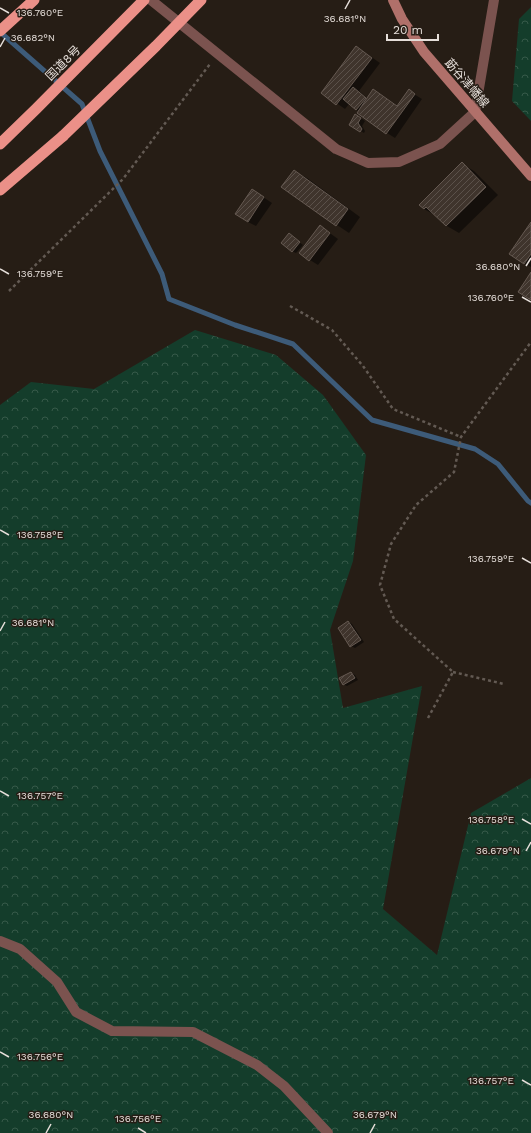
<svg xmlns="http://www.w3.org/2000/svg" width="531" height="1133" viewBox="0 0 531 1133" font-family="'Work Sans','Noto Sans JP',sans-serif">
  <style>
    .forest { fill: url(#forest-crowns) }
    .shadow { fill: #0007 }
    .lines { fill: none; stroke-linecap: round; stroke-linejoin: round }
    .stream { stroke: #3d5b79; stroke-width: 5 }
    .building { fill: url(#building-hatch); stroke: #655951 }
    .path { stroke: #635a53; stroke-width: 2.5; stroke-dasharray: 3 3; stroke-linecap: butt }
    .minor { stroke: #7b534f; stroke-width: 10 }
    .secondary { stroke: #b0706a; stroke-width: 10 }
    .trunk { stroke: #eb9088; stroke-width: 11 }
    .trunk-bridge { stroke: #eb9088; stroke-width: 11 }
    .ticks { fill: none; stroke: #e5ded9; stroke-width: 1.5 }
    .labels { text-anchor: middle; stroke-width: 3; stroke-linejoin: round; paint-order: stroke }
    .street-label { font-size: 12px; fill: #e5ded9; stroke: #261d15 }
    .ticks-label { font-size: 10px; text-anchor: middle; fill: #e5ded9; stroke: #261d15; stroke-width: 3; stroke-linejoin: round; paint-order: stroke }
  </style>
  <defs>
    <pattern id="forest-crowns" width="20" height="18" patternUnits="userSpaceOnUse"><rect width="20" height="18" fill="#143d2b"/><path d="M2 6a3 3 0 1 1 6 0M12 15a3 3 0 1 1 6 0" fill="none" stroke="#365949"/></pattern>
    <pattern id="building-hatch" width="6" height="6" patternUnits="userSpaceOnUse"><rect width="6" height="6" fill="#3f342c"/><path d="M-1 1l2-2M0 6l6-6M5 7l2-2" fill="none" stroke="#5b514a"/></pattern>
  </defs>
  <rect width="100%" height="100%" fill="#261d15"/>
  <path class="forest" d="M531,7v114l-19,-20 7,-82z
    M195,330l81,25 47,40 43,60 -13,106 -23,69 13,78 79,-22 -39,223 54,46 34,-142 60,-35v355h-531v-728l31,-23 63,7z"/>
  <path class="shadow" d="M357,47l23,16 -21,28 9,8 6,-9 24,16 11,-15 13,8 -27,39 -8,-5 -38,-29 -4,5 -23,-16z
    M356,115l9,6 -3,5 3,5 -1,2 -14,-9z
    M462,164l12,7 24,24 -39,38 -12,-7 -10,-10 -13,-7z
    M294,171l13,7 53,39 -11,16 -12,-8 -54,-38z
    M260,195l12,8 -16,23 -8,-4z
    M531,224v43l-7,-4z
    M320,226l18,13 -20,26 -8,-5z
    M293,237l10,8 -7,8 -4,-2z
    M349,622l3,2 12,18 -9,6 -4,-2z
    M351,673l4,2 3,5 -11,6 -4,-2z"/>
  <g class="lines">
    <path class="stream" d="M0,32l82,72 18,47 62,123 7,25 66,26 58,19 79,76 103,29 23,15 30,37 3,2"/>
  </g>
  <path class="building" d="M356,46l16,12 -36,47 -15,-12z
    M353,87l13,11 -10,12 -13,-11z
    M373,89l24,17 12,-17 6,5 -29,40 -29,-21z
    M355,114l6,4 -3,5 4,6 -2,3 -11,-7z
    M462,162l24,25 -40,39 -20,-19 -2,2 -5,-4z
    M294,170l54,39 -12,17 -55,-39z
    M252,189l12,8 -16,25 -13,-8z
    M531,222v32l-7,10 -15,-10z
    M320,225l10,8 -21,28 -10,-8z
    M289,233l11,9 -8,10 -11,-9z
    M531,272v28l-13,-8z
    M348,621l13,19 -11,7 -12,-19z
    M351,672l4,6 -12,7 -4,-7z"/>
  <g class="lines">
    <path class="path" d="M9,291l114,-112 87,-115
      M290,306l42,24 31,36 30,43 68,28
      M453,672l51,12
      M428,718l25,-46 -59,-53 -14,-34 11,-41 25,-39 38,-33 7,-35 70,-95"/>
    <path class="minor" d="M151,0l185,149 32,14 31,-1 41,-18 35,-32 19,-112
      M0,941l20,8 37,33 19,30 36,19 81,1 64,33 27,21 44,47"/>
    <path class="secondary" d="M393,0l9,19 22,33 107,124"/>
    <path class="trunk" d="M0,31l34,-31
      M0,144l36,-35 108,-109
      M0,190l63,-54"/>
    <path class="trunk-bridge" d="M63,136l93,-90 45,-46"/>
  </g>
  <path class="ticks" d="M0,8l9,5M345,9l5,-9M0,47l5,-9M526,266l5,-8M0,269l9,5M522,297l9,5M0,530l9,5M522,558l9,5M0,631l5,-9M0,791l9,5M522,819l9,5M526,851l5,-9M0,1052l9,5M522,1080l9,5M138,1128l8,5M46,1133l5,-9M370,1133l5,-9"/>
  <g class="labels">
    <g class="street-label">
      <text transform="translate(63 63) rotate(-45)" y="4">国道8号</text>
      <text transform="translate(467 83) rotate(49)" y="4">莇谷津幡線</text>
    </g>
  </g>
  <g class="ticks-label">
    <text x="40" y="16">136.760°E</text>
    <text x="345" y="22">36.681°N</text>
    <text x="33" y="41">36.682°N</text>
    <text x="498" y="270">36.680°N</text>
    <text x="40" y="277">136.759°E</text>
    <text x="491" y="301">136.760°E</text>
    <text x="40" y="538">136.758°E</text>
    <text x="491" y="562">136.759°E</text>
    <text x="33" y="626">36.681°N</text>
    <text x="40" y="799">136.757°E</text>
    <text x="491" y="823">136.758°E</text>
    <text x="498" y="854">36.679°N</text>
    <text x="40" y="1060">136.756°E</text>
    <text x="491" y="1084">136.757°E</text>
    <text x="51" y="1118">36.680°N</text>
    <text x="375" y="1118">36.679°N</text>
    <text x="138" y="1122">136.756°E</text>
  </g>
  <path d="M387 34v6h51v-6" fill="none" stroke="#e5ded9" stroke-width="2"/>
  <text x="393" y="34" font-size="12" fill="#e5ded9" stroke="#261d15" stroke-width="3" paint-order="stroke">20 m</text>
</svg>
